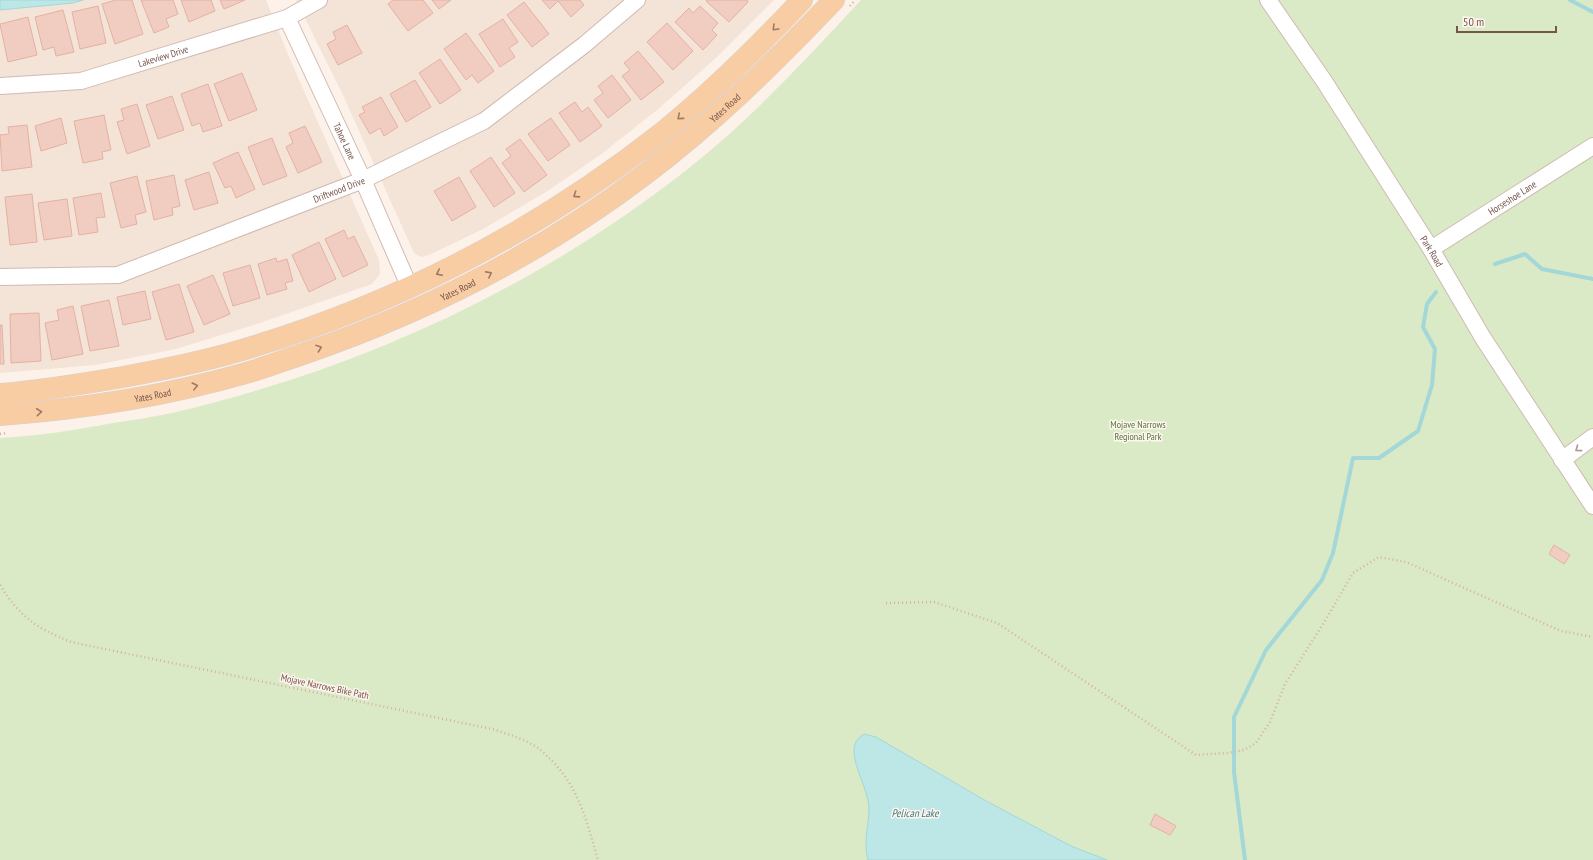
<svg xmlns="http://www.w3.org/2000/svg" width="1593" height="860" viewBox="0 0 1593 860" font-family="'PT Sans Narrow',sans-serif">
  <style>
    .residential { fill: #f4e3d7 }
    .green { fill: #daeac7 }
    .water { fill: #bde6e6; stroke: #a3d7d8 }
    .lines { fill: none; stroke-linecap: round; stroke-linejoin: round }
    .stream { stroke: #a3d7d8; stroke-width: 4 }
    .building { fill: #f1cdc1; stroke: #e4b1a1 }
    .minor-casing { stroke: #d0bab1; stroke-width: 18 }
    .major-casing { stroke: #d9cfcd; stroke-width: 22 }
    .path { stroke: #d7b0a3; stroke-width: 2.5; stroke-dasharray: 1 3; stroke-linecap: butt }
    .minor { stroke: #fff; stroke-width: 16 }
    .major { stroke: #f9cda3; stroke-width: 21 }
    .oneway { stroke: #9d7966 }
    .oneway2 { stroke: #ad9994 }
    .labels { text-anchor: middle; stroke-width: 3; stroke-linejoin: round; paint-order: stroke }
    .street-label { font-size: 10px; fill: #76554c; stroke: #fff6ef }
    .park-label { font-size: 10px; fill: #587641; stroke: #fff6ef }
    .water-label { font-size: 11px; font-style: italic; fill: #40797b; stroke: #fff6ef }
  </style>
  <rect width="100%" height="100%" fill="#fcf2e9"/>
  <path class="residential" d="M83,0h183l23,57 90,203 1,14 -8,10 -115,40 -81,25 -81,16 -95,8v-363l73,-7z
    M296,0h478l-57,57 -60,53 -57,45 -54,37 -63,37 -54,26 -8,2 -7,-4 -73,-162z"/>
  <path class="green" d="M861,0h732v860h-1593v-422c38,-2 76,-8 113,-15 20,-3 40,-6 59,-10 190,-44 369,-127 522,-249 61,-49 114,-107 167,-164z"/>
  <path class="water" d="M0,0h83l-10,3 -73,7z
    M864,734l12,3 112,65 83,44 36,14h-239c-5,-17 1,-35 1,-52 -1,-19 -16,-41 -15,-59 1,-8 4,-11 10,-15z"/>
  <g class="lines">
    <path class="stream" d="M1570,0l23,12
      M1495,264l30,-10 17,15 51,10
      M1245,860l-11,-88v-55l32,-67 56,-70 11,-27 20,-95h26l39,-27 14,-46 3,-36 -12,-22 4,-23 9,-12"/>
  </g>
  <path class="building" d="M116,0h16l11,34 -28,10 -13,-40z
    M141,0h32l5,14 -12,5 3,8 -15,6z
    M181,0h30l4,11 -26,11z
    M220,0h25l-21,9z
    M393,0h30l10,13 -25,18 -20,-27z
    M432,0h19l-12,9z
    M542,0h38l4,5 -13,12 -13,-16 -8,8z
    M707,0h40l1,2 -19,20 -23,-21z
    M524,2l25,32 -17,13 -25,-32z
    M98,6l8,37 -26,6 -8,-37z
    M700,6l18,17 -6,7 5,5 -14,15 -28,-28 14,-14 4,5z
    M63,10l11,42 -18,4 -2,-9 -11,3 -8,-33z
    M28,17l9,38 -29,7 -8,-38z
    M503,19l15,23 -9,6 6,9 -15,10 -21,-33z
    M667,23l26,28 -20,19 -26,-28z
    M347,25l15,28 -24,12 -11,-21 9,-5 -3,-7z
    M466,33l28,38 -16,12 -6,-8 -6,5 -22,-31z
    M638,51l26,31 -23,18 -19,-24 8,-6 -6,-7z
    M440,59l21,31 -21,14 -21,-31z
    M242,73l15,37 -28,11 -15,-37z
    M612,75l19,25 -23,18 -14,-18 9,-7 -5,-7z
    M415,80l16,27 -25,15 -16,-28z
    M208,84l14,42 -19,6 -3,-9 -8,3 -11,-32z
    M172,96l12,34 -26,9 -12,-34z
    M381,97l17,30 -14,9 -4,-8 -10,6 -11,-19 6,-3 -3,-5z
    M575,102l7,10 6,-5 14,19 -22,16 -21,-29z
    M137,104l13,42 -23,8 -10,-32 7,-2 -3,-11z
    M104,115l7,35 -9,2 1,7 -20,4 -9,-42z
    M61,118l6,25 -26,8 -6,-25z
    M551,118l19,27 -22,16 -20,-27z
    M27,125l5,42 -30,4 -2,-36 9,-1 -1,-7z
    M305,126l17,36 -24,11 -12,-26 7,-4 -4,-10z
    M272,138l15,38 -24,9 -15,-38z
    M520,139l27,36 -23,17 -22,-29 9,-7 -5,-7z
    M238,152l17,37 -19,9 -5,-12 -6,2 -12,-25z
    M491,157l24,36 -21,14 -24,-36z
    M209,172l9,31 -24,7 -9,-30z
    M174,175l6,31 -8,2 1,7 -19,5 -8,-39z
    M137,176l9,36 -11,3 2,9 -16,4 -11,-45z
    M459,177l17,30 -24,14 -18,-30z
    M101,193l4,24 -9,1 2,14 -19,3 -6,-37z
    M32,194l5,48 -27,3 -5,-48z
    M67,199l5,37 -28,4 -6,-37z
    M344,230l4,9 6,-3 14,29 -25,12 -18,-38z
    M319,242l17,37 -27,13 -17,-37z
    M276,258l1,4 10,-3 6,22 -8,2 2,6 -20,6 -9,-31z
    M250,265l10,33 -27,8 -10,-33z
    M213,275l17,39 -26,11 -17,-39z
    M179,284l15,48 -28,8 -14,-48z
    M145,291l6,28 -28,6 -6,-28z
    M109,300l10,46 -29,5 -9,-45z
    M73,306l10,48 -31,6 -7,-37 14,-3 -2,-10z
    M39,313l2,48 -30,2 -1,-49z
    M0,325h2l2,39h-4z
    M1554,545l16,10 -6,9 -15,-10z
    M1155,814l21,12 -6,9 -20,-10z"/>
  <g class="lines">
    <defs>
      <g id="minor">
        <path id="s1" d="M1268,0l56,81 107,168 52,89 110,168"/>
        <path id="s2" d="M287,18l76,162 47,108"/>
        <path id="s3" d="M0,86l81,-5 206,-63 32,-18"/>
        <path id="s4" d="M1431,249l162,-103"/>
        <path id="s5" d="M0,277l118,-2 245,-95 121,-59 100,-76 53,-45"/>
        <path d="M1562,460l31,-23"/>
      </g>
      <g id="major">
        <path d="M0,394c41,-3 82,-10 123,-17 38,-7 75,-14 112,-25 155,-45 300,-119 427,-219 50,-41 96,-86 140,-133"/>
        <path id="s6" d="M0,415c83,-6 166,-19 246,-42 18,-5 36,-12 54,-18 123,-42 240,-101 344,-180 69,-52 130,-112 190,-175"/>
      </g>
    </defs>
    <use href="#minor" class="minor-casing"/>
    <use href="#major" class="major-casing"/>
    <path class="path" d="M850,6l5,-6
      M0,434l7,-1
      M0,585c20,32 36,43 71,57l421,87c16,5 32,10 46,19 4,3 8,7 11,10 30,28 38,65 49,102
      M886,603l48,-1 63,21 199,132 31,-2 17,-3 12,-7 14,-21 15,-38 40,-63 28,-48 26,-16 27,5 155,69 32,6"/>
    <use href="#minor" class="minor"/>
    <use href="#major" class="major"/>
  </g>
  <defs><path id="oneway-chevron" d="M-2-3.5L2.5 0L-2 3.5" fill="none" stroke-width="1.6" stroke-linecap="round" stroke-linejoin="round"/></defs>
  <g class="oneway">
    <use href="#oneway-chevron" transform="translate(775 28) rotate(135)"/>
    <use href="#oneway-chevron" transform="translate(680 117) rotate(140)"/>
    <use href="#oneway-chevron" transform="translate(576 195) rotate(147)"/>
    <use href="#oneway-chevron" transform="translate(439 273) rotate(154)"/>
    <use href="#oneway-chevron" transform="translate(489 274) rotate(-28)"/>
    <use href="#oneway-chevron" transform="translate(319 348) rotate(-19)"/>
    <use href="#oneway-chevron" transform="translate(195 386) rotate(-14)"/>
    <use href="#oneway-chevron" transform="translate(39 412) rotate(-6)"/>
  </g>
  <use class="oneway2" href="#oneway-chevron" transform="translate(1578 449) rotate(144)"/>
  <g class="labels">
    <g class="street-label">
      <text dy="4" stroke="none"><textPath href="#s3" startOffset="167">Lakeview Drive</textPath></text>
      <text dy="4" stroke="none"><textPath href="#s6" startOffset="802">Yates Road</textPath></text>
      <text dy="4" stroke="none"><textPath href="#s2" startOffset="136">Tahoe Lane</textPath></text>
      <text dy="4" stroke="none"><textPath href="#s5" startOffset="355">Driftwood Drive</textPath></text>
      <text dy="4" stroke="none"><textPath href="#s4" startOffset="96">Horseshoe Lane</textPath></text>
      <text dy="4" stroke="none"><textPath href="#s1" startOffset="300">Park Road</textPath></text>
      <text dy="4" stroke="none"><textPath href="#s6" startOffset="478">Yates Road</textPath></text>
      <text dy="4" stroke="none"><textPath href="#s6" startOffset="154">Yates Road</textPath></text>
      <text transform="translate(325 686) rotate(12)" y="4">Mojave Narrows Bike Path</text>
    </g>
    <g class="park-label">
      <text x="1138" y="428">Mojave Narrows<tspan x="1138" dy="12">Regional Park</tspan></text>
    </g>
    <g class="water-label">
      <text x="915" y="817">Pelican Lake</text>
    </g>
  </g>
  <path d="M1457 26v6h99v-6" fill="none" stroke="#76554c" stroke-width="2"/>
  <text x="1463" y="26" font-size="12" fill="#76554c" stroke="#fff6ef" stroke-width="3" paint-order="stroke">50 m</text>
</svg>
